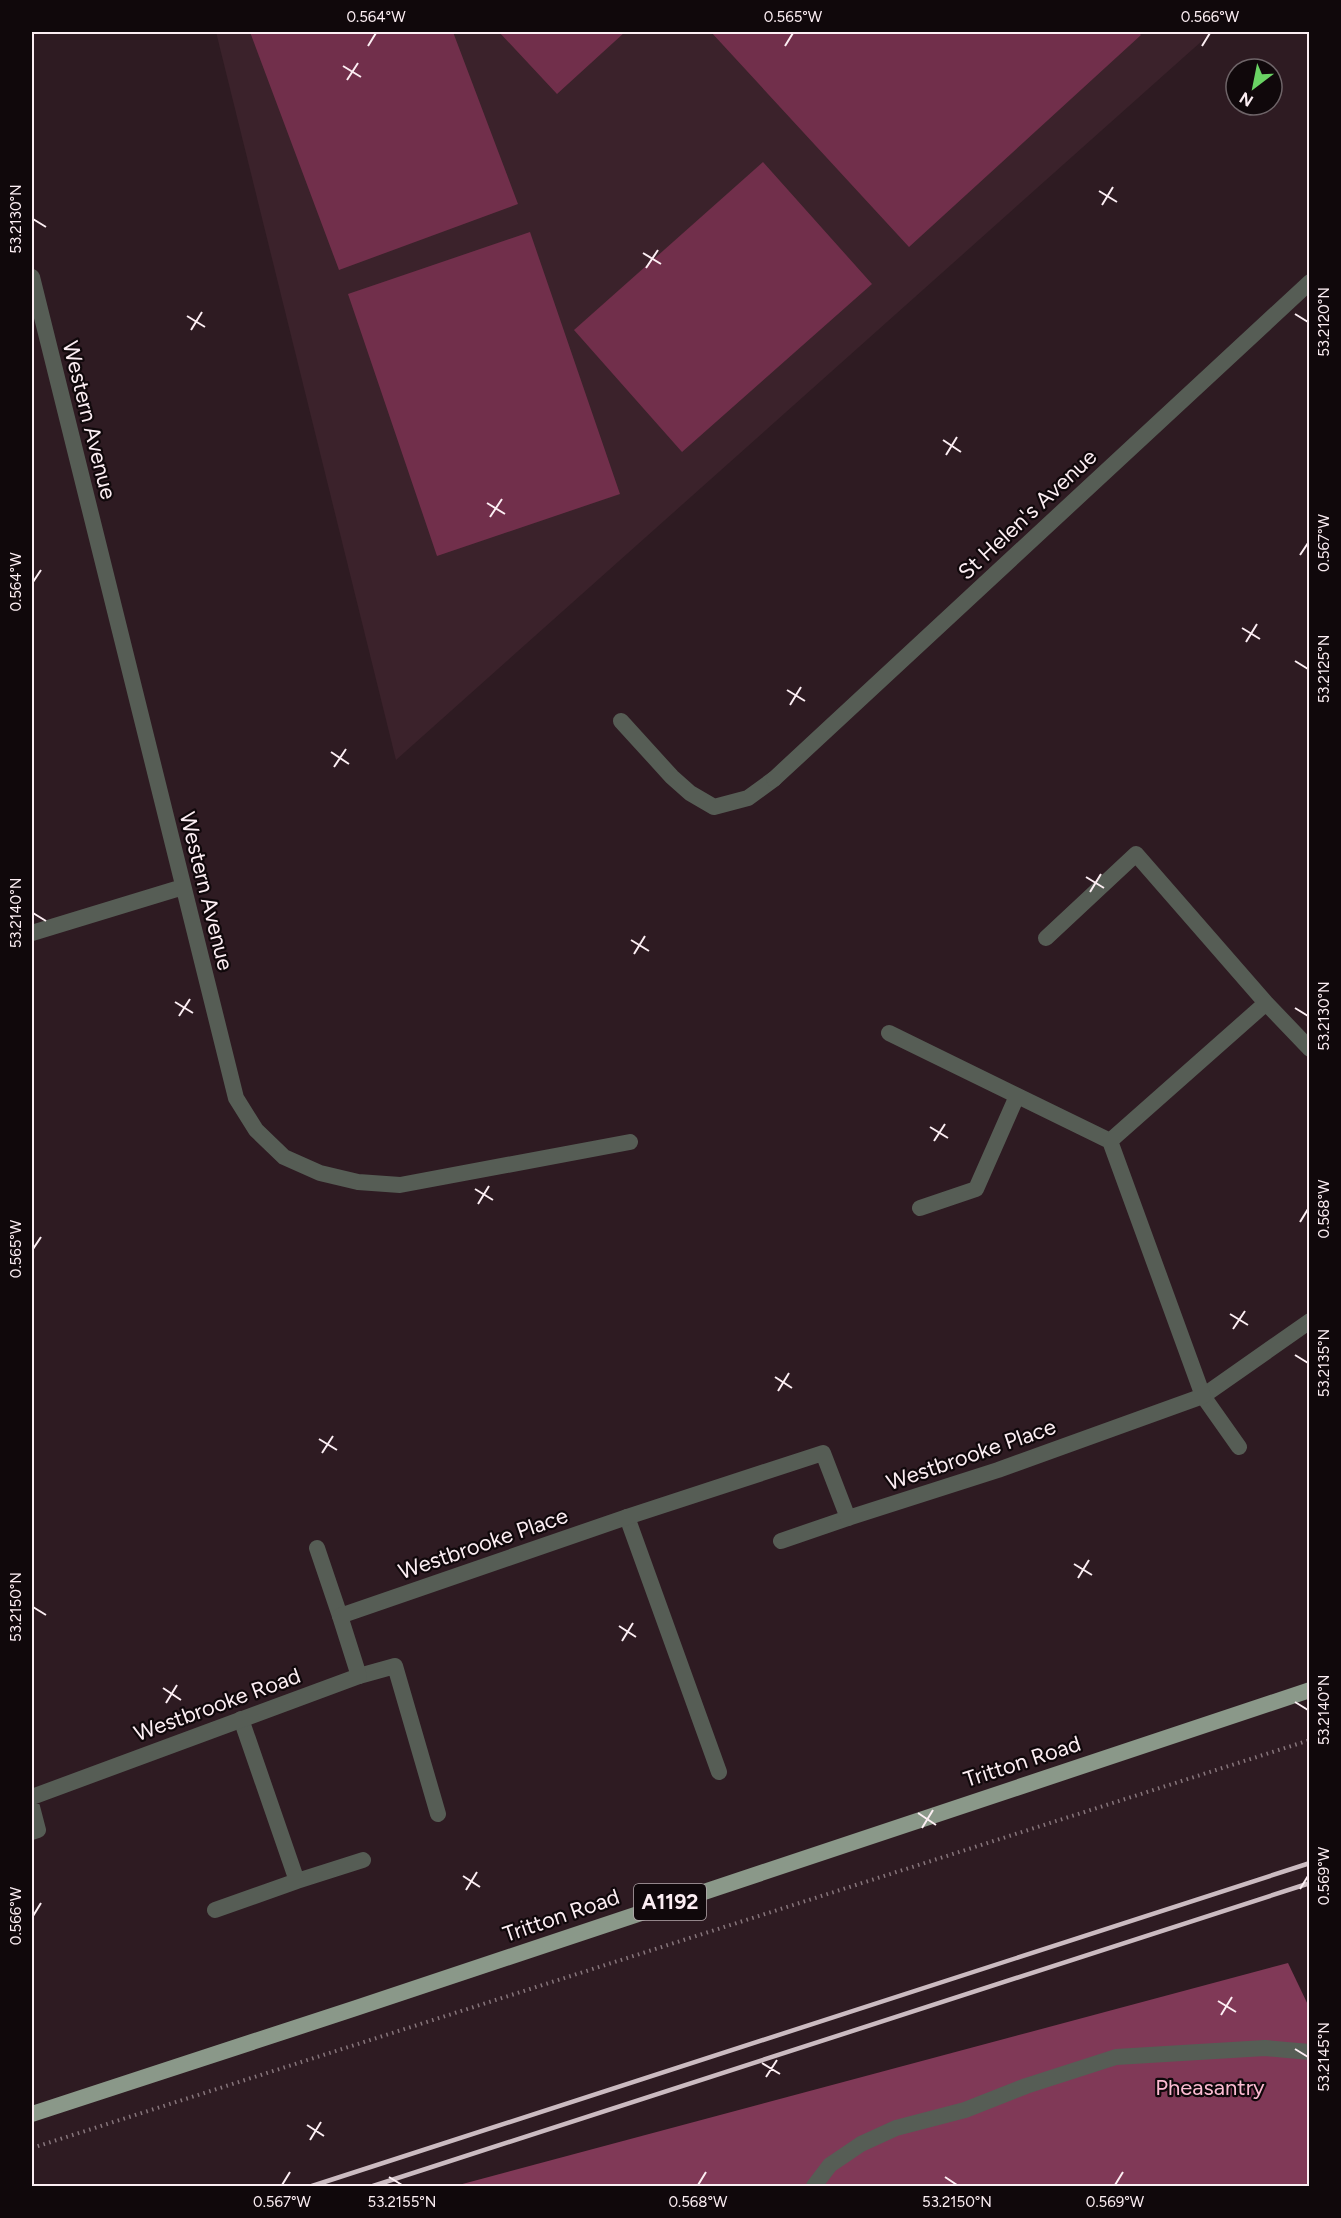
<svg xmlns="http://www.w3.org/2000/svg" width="1341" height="2218" viewBox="0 0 1341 2218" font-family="Figtree,sans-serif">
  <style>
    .built { fill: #3b222b }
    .green { fill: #712f4b }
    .forest { fill: #803957 }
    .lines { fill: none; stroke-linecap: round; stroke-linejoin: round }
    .path { stroke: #87767c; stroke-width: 4; stroke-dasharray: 1.5 4.5; stroke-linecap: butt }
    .service { stroke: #565d55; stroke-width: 16 }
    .minor { stroke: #565d55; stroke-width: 16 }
    .primary { stroke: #8a9889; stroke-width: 16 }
    .rail { stroke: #cbbbc1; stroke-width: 4.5 }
    .ticks { fill: none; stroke: #fceef3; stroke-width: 2 }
    .labels { text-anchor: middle; stroke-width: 4.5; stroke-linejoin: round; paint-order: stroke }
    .shield { fill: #10080b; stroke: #b5a9ad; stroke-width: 1.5 }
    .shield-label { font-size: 21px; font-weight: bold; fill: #fceef3 }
    .street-label { font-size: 22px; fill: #fceef3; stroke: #10080b }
    .park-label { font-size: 22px; fill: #fdbcd3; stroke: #10080b }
    .neatline { fill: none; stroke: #fceef3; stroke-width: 2 }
    .ticks-label { font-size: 15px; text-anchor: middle; fill: #fceef3 }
  </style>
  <rect width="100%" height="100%" fill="#2e1b22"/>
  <path class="built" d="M216,32h996l-816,728z"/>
  <path class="green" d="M250,32h203l65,172 -179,66z
    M499,32h126l-68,62z
    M711,32h427l3,3 -232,212z
    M763,162l109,122 -190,168 -108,-122z
    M530,232l90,262 -183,62 -89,-262z"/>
  <path class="forest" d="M1288,1963l21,44v179h-854z"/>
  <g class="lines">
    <path class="path" d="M32,2148l1278,-408"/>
    <path class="service" d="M621,721l51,56 18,16 24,14 34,-9 26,-19
      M1239,1447l-36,-51 107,-75
      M627,1517l92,255
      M781,1541l67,-23
      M317,1548l23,68
      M359,1676l36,-10 43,148
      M241,1719l56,162 66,-21
      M215,1910l82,-29
      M814,2186l16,-21 31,-21 35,-16 69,-18 61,-24 90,-29 149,-9 45,4"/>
    <path class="minor" d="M32,277l204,821 20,32 28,27 36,16 38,9 42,3 230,-43
      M774,779l536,-497
      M32,933l151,-46
      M1046,938l90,-84 130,149 44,46
      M889,1033l221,108
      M920,1208l56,-19 41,-93
      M32,1797l327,-121 -19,-60 287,-99 196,-64 25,65 150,-48 205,-74 -93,-255 156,-138
      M32,1807l6,23 -6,2"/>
    <path class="primary" d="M32,2114l324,-106 954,-318"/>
    <path class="rail" d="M312,2186l998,-323
      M373,2186l937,-303"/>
  </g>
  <path class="ticks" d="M368,46l8,-13M785,46l8,-13M1202,46l8,-13M343,66l18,11M347,80l11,-17M1099,191l18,11M1102,205l11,-18M33,219l13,8M643,253l18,11M646,268l12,-18M1295,314l13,8M187,316l18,11M191,330l11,-18M943,440l18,12M946,455l11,-18M487,503l18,11M490,517l12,-18M1300,555l8,-12M33,582l8,-12M1242,628l18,11M1246,642l11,-18M1295,661l13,8M787,690l18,11M790,705l11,-18M331,752l18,12M334,767l12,-18M1086,877l18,11M1090,892l11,-18M33,913l13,8M631,940l18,11M634,954l11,-18M175,1002l18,11M1295,1008l13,8M179,1016l11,-17M930,1127l18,11M934,1141l11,-17M475,1189l18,11M478,1204l11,-18M1300,1222l8,-13M33,1249l8,-12M1230,1314l18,11M1233,1329l12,-18M1295,1355l13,8M775,1377l17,11M778,1391l11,-18M319,1439l18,11M322,1453l11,-17M1074,1564l18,11M1078,1578l11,-18M33,1607l13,8M619,1626l17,11M622,1641l11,-18M163,1688l18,12M1295,1702l13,8M166,1703l11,-18M918,1813l18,12M922,1828l11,-18M463,1876l17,11M1300,1889l8,-13M466,1890l11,-18M33,1916l8,-13M1218,2001l18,11M1221,2015l11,-18M1295,2049l13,8M762,2063l18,11M766,2077l11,-17M307,2125l17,11M310,2140l11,-18M389,2177l13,8M945,2177l12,8M282,2185l8,-13M698,2185l8,-13M1115,2185l8,-13"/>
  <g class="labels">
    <rect class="shield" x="634" y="1884" width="72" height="36" rx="4.5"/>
    <g class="shield-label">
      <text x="670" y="1909">A1192</text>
    </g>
    <g class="street-label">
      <text transform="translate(90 420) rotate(76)" y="8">Western Avenue</text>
      <text transform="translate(1027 514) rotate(-43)" y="8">St Helen's Avenue</text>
      <text transform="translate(207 891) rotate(76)" y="8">Western Avenue</text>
      <text transform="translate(971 1454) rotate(-19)" y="8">Westbrooke Place</text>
      <text transform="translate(483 1543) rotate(-19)" y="8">Westbrooke Place</text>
      <text transform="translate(217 1704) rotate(-20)" y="8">Westbrooke Road</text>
      <text transform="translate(1022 1761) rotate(-18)" y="8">Tritton Road</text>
      <text transform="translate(561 1915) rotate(-19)" y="8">Tritton Road</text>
    </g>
    <g class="park-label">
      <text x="1210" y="2095">Pheasantry</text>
    </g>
  </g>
  <rect width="1341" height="2218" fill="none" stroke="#10080b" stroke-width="66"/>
  <g transform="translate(1254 87) rotate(212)"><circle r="28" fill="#10080b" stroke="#6e6468" stroke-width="1.5"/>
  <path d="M0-4.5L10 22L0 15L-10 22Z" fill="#6ad364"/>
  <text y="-9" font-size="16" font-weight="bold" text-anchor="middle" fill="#fceef3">N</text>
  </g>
  <rect x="33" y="33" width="1275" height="2152" class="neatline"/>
  <g class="ticks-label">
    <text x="376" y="22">0.564°W</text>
    <text x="793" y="22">0.565°W</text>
    <text x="1210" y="22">0.566°W</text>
    <text transform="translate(16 219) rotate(-90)" y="5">53.2130°N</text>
    <text transform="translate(1324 322) rotate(-90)" y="5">53.2120°N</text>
    <text transform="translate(1324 543) rotate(-90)" y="5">0.567°W</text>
    <text transform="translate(16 582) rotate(-90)" y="5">0.564°W</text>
    <text transform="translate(1324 669) rotate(-90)" y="5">53.2125°N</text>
    <text transform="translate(16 913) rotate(-90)" y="5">53.2140°N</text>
    <text transform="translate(1324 1016) rotate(-90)" y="5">53.2130°N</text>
    <text transform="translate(1324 1209) rotate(-90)" y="5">0.568°W</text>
    <text transform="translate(16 1249) rotate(-90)" y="5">0.565°W</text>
    <text transform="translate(1324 1363) rotate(-90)" y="5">53.2135°N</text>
    <text transform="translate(16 1607) rotate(-90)" y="5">53.2150°N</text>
    <text transform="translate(1324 1710) rotate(-90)" y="5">53.2140°N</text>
    <text transform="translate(1324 1876) rotate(-90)" y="5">0.569°W</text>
    <text transform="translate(16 1916) rotate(-90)" y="5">0.566°W</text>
    <text transform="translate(1324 2057) rotate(-90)" y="5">53.2145°N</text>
    <text x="282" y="2207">0.567°W</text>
    <text x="402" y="2207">53.2155°N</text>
    <text x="698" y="2207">0.568°W</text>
    <text x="957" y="2207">53.2150°N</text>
    <text x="1115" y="2207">0.569°W</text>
  </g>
</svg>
